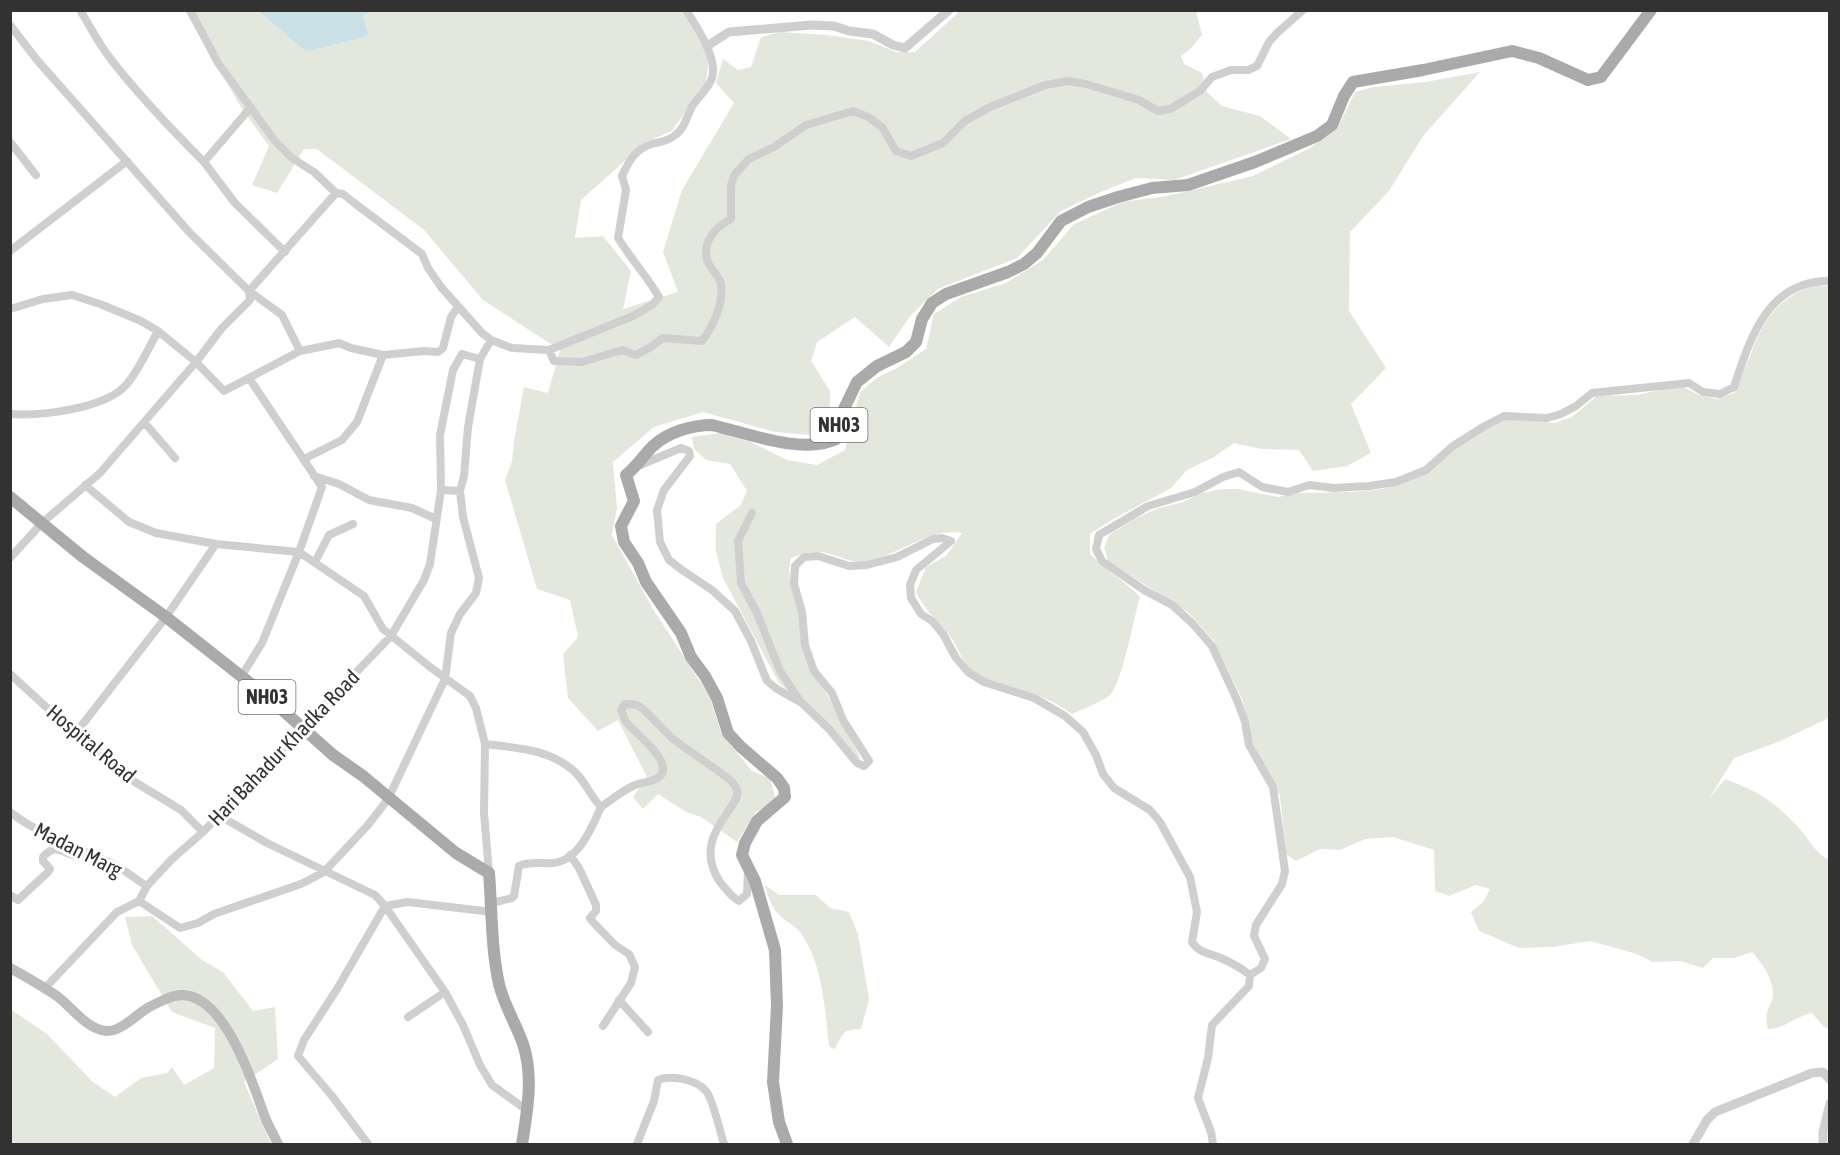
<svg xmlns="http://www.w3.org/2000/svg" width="1840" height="1155" viewBox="0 0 1840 1155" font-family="'Asap Condensed',sans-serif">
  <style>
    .green { fill: #e4e8dc }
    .water { fill: #cae1e7 }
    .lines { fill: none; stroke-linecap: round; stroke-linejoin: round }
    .minor { stroke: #cfcfcf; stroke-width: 8 }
    .tertiary { stroke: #cfcfcf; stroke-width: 9 }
    .secondary { stroke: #bcbcbc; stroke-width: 10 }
    .primary { stroke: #aaa; stroke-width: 12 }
    .labels { text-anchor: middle; stroke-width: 6; stroke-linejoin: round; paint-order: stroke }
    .shield { fill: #fff; stroke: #707070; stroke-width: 1.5 }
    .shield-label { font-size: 20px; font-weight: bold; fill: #323232 }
    .street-label { font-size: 21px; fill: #323232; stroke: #fff }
  </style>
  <rect width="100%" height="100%" fill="#fff"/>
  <path class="green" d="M185,11h73l48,41 63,-16 -6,-22 9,-3h316l17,25 3,29 -2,18 -34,48 -26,11 -65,58 -6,38 28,-2 28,35 -8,38 55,-17 -15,-40 19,-62 52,-87 -18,-20 7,-24 15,11 13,-3 10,-30 19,-5 47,3 42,6 27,11h19l45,-41h236l6,24 -10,12 -11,9 3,8 18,9 5,19 15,14 38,10 31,23 -117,41 -38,-2 -35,14 -40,19 -44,47 -79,31 -27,26 -22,32 -34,-30 -38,25 -6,19 19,30v22l-19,22 -36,-3 -72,-20 -49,15 -41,35 4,46 -5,27 41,74 57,88 11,36 31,38 18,7 6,22 -21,13 -18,29 -36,-25 -15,-5 -28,-18 -15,15 -10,-12 14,-20 -29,-57 -20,11 -30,-33 -5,-44 15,-17 -8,-37 -33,-11 -32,-109 7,-19 2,-20 10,-54 24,6 12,-43 -77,-50 -59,-70 -107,-81h-13l-27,44 -25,-8 17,-39 -27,-37z
    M1480,72l-57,64 -34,55 -39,41 -1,79 37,57 -35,36 20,49 -24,13 -34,5 -14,-21 -37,-1 -28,-6 -20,14 -27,13 -16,18 -61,33 -20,13v20c16,16 35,27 50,43 -6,20 -18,86 -30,98 -8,7 -28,14 -38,19 -9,-6 -18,-12 -28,-16 -22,-9 -56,-12 -73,-28 -10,-10 -13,-24 -22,-35 -13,-16 -24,-24 -33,-43l10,-25 20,-11 16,-23c-34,-6 -65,24 -98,29 -14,1 -24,-6 -37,-9 -13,-3 -24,0 -36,5l-2,13 11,48 2,26 6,20 14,20 39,74 -6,-3 -34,-39 -42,-34 -56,-105 -7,-27v-27l25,-19 6,-14 -17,-27 -24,-4 -12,-11 -2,-12 28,-4 31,9 36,18 30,5 28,-15 15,-58 18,-15 19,-9 29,-19 8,-35 27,-17 45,-14 37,-23 31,-36 49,-22 44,-6 86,-20 57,-28 27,-19 18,-37 19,-5 51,-5z
    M1817,285l12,1v432l-51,24 -44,16 -25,41 16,-20c34,13 48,21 73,48 11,12 16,25 31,33v169l-5,-2 -12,-14c-16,3 -28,16 -44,16 -6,-21 6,-22 5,-38 -2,-15 -11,-28 -21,-39l-18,6h-21l-10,10 -23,-7 -27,1 -16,-8 -47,-13 -37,6 -34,1 -40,-17 -8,-19 13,-11 6,-12 -14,-4 -27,11 -14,-5 -1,-41 -41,-13 -28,2 -25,11 -20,-1 -24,12 -10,-7 -6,-58 -27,-53 -11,-44 -28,-58 -25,-28 -81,-52 -4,-13 5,-13 25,-16 25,-11 24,-6 19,-9 19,-4h17l40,8 20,-4 55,-1 29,-3 25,-7 22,-11 32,-26 28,-19 19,-8 46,5 18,-6 25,-21 40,-1 27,-6 19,-2 16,8 18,4 17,-6c24,-47 24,-91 83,-108z
    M765,885l14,10h37l14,13 19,4 9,22 11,65 -8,30c-19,1 -18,4 -26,20l-6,-2c-4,-37 -6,-84 -29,-115 -6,-7 -15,-11 -22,-18 -6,-7 -11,-19 -13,-29z
    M152,916l50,44 21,12 30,39 22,-4 3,52 -34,23 27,62h-260l-1,-135 37,25 46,48 22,15 26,-19 26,-5 5,-6 12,18 30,-17 1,-40 -43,-16 -40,-67 -7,-28z"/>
  <path class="water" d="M258,11h114l-9,4 6,21 -63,16z"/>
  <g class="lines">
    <path class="minor" d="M80,10c10,16 18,33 30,48 28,37 61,71 94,104l47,-55
      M190,10l28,53 57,78 17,17 22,14 22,21 7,1 10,8 69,52 6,14 13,19 41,46 9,7 21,8 37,2 84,-34 19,-11 7,-8c-12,-21 -28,-38 -41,-59l8,-48 -4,-14c7,-15 13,-27 30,-32 8,-2 16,-3 22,-8 11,-7 13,-21 19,-31 6,-9 16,-17 19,-27 6,-20 -15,-51 -26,-68
      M10,25l27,35 153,173 59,58 33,24 18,36
      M10,142l26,33
      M204,162l31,41 50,49
      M10,251l117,-90
      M10,309l33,-10 29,-4 28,9 41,17 17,10 38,31 28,29 76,-40 25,-5 14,-3 12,5 32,7 41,-4 14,1 5,-4 8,-31 7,-10
      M549,350l5,11 28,1 40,-12 14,5 15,-8 12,-9 39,3c11,-14 22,-39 19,-57 -2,-9 -11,-15 -14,-24 -5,-18 9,-34 24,-41v-34l4,-11 14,-15 25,-12 32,-22 47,-14 15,6 14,10 14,24 15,5 32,-13 22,-22 25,-14 55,-22 24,-4 17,3 53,16 19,11 12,-2 30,-18 12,-14 19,-7h17l9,-4 12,-24 8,-9 26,-23
      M10,414c31,2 96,-5 117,-30 13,-16 21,-35 31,-53
      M144,422l31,36
      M304,459l38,-19 15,-18 26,-67
      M638,466l43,-18 8,3 1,5 -26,34 -7,20 3,32 9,18 13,10 30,20 23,21 16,30 16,40 10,8 25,14 27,26 28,34 7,3 5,-5 -26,-41 -11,-27 -18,-22 -9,-26 -3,-33 -8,-28 1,-18 9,-9 14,-1 31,10 18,-1 30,-8 36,-18 9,-1 9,3 -35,29 -6,15 1,13 10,16 11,7 11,13 13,24 12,14 16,10 50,16 31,18 18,16 13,23 7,19 11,14 36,22 10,12 30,55 7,35 -5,30c7,11 17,11 29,16 11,5 20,10 29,17l11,-7 4,-9 -11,-23 2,-11 26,-41 3,-13 -12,-84 -24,-42 -4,-23 -8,-22 -25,-54 -20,-23 -20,-18 -28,-15 -42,-29 -6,-12 3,-14 49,-29 47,-14 28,-15 16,-5 23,15 26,5 21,-7 25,3 35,-2 27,-4 30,-12 27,-24 30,-19 21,-11 43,2 14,-4 15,-8 16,-13 97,-10 14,9 17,2 14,-7c16,-49 34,-107 96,-106
      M314,476l25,8 30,16 43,8 24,11
      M85,485l44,37 27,11 60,11 83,8 65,44 19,33 47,38 40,29 6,12 9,36 -1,69 5,60
      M441,490l19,1
      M752,513l-14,28 3,42 16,30 23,58 20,30
      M10,558l32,-35 58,-50 96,-111 26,-34 28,-28 -1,-9 87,-98
      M315,562l14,-27 24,-11
      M10,674l91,83 29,22 51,31 22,22
      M241,677l21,-34 37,-91 23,-65 -73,-109
      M75,734l91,-117 50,-73
      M485,744c33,4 66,5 91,29 10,10 15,24 25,34 10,-7 21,-16 32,-21 8,-4 18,-3 26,-9 17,-14 -24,-44 -33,-55 -2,-3 -3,-8 -5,-12l4,-6c5,0 10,0 14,2 12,9 22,22 33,32 16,13 33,23 49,35 6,4 14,10 16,17 7,15 -48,46 -17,92 6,7 11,15 19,19l8,-7 1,-23
      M10,812c31,24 67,35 101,51 13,6 24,16 36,23
      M218,815l49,28 108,52 10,11 23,-4 84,10
      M570,855l9,13 17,37v6l-6,7 1,2 24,25 14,9 6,13 -4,16 -28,43
      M10,895l8,5 30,-28 2,-3 -7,-8v-4c14,-17 23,0 37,-1 3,0 7,-2 10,-3
      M139,901l41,27 18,-5 16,-9 87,-30 23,-12 44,-47 20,-26 57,-120 6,-46 9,-19 16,-21 3,-15 -16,-61 -3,-26 4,-15 4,-49 12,-68 11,-19
      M492,903l20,-5 2,-2 5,-30c11,-5 22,-2 34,-3 26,-2 39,-36 48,-56
      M385,906l60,86 18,33 17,40 12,20 36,26
      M44,989l73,-77 22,-11 8,-15 24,-26 32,-28 188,-196 33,-56 6,-16 11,-74 -1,-55 13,-65 9,-16 18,5
      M619,1000l29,32
      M408,1017l37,-25
      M368,1144l-36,-48 -34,-40 6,-16 33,-51 48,-83
      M637,1144l17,-43 4,-21c13,-5 38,-1 48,11 6,6 15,43 18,53
      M1213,1144l-2,-12 -13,-34 10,-40 4,-33 37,-39 1,-11"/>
    <path class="tertiary" d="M707,46l22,-14 82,-7 23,1 15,5 24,3 20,11 12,3 44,-38
      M1693,1144l14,-24 8,-8 97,-39 11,-1 7,8
      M1823,1144v-12l7,-29"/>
    <path class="secondary" d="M10,968c15,8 30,17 44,26 17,11 30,34 52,37 14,1 29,-15 40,-22 6,-4 13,-7 20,-10 54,-26 87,86 100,121 4,8 8,16 12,24"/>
    <path class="primary" d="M10,497l73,60 83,60 103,81 64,57 30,21 93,77 33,20c3,37 2,75 10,111 5,21 17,40 24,60 11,33 4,68 -1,100
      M787,1144l-8,-22 -6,-40 4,-76 -2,-56 -20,-69 -13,-26 3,-12 12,-22 28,-24 -1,-9 -7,-10 -36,-31 -13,-14 -11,-35 -12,-22 -14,-19 -10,-24 -35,-51 -8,-19 -14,-21 -3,-16 13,-25 -8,-26c10,-8 17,-19 27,-29 15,-14 39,-21 59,-21 35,8 90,30 124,14l4,-22 17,-35 20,-16 29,-14 10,-10 6,-23 10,-16 14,-9 62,-22 16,-8 13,-11 24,-32 27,-14 30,-10 34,-9 36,-3 67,-23 62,-26 15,-11 12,-29 9,-14 70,-12 89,-19 27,7 49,22 13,-3 50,-67"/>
  </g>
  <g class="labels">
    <g class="shield">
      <rect x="810.5" y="408" width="57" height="34" rx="4.5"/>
      <rect x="238.5" y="680" width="57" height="34" rx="4.5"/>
    </g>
    <g class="shield-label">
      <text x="839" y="432">NH03</text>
      <text x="267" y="704">NH03</text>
    </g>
    <g class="street-label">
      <text transform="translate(91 744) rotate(40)" y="7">Hospital Road</text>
      <text transform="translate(284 748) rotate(-46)" y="7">Hari Bahadur Khadka Road</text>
      <text transform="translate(78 850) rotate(27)" y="7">Madan Marg</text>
    </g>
  </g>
  <rect width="1840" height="1155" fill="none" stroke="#323232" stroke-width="24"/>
</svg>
